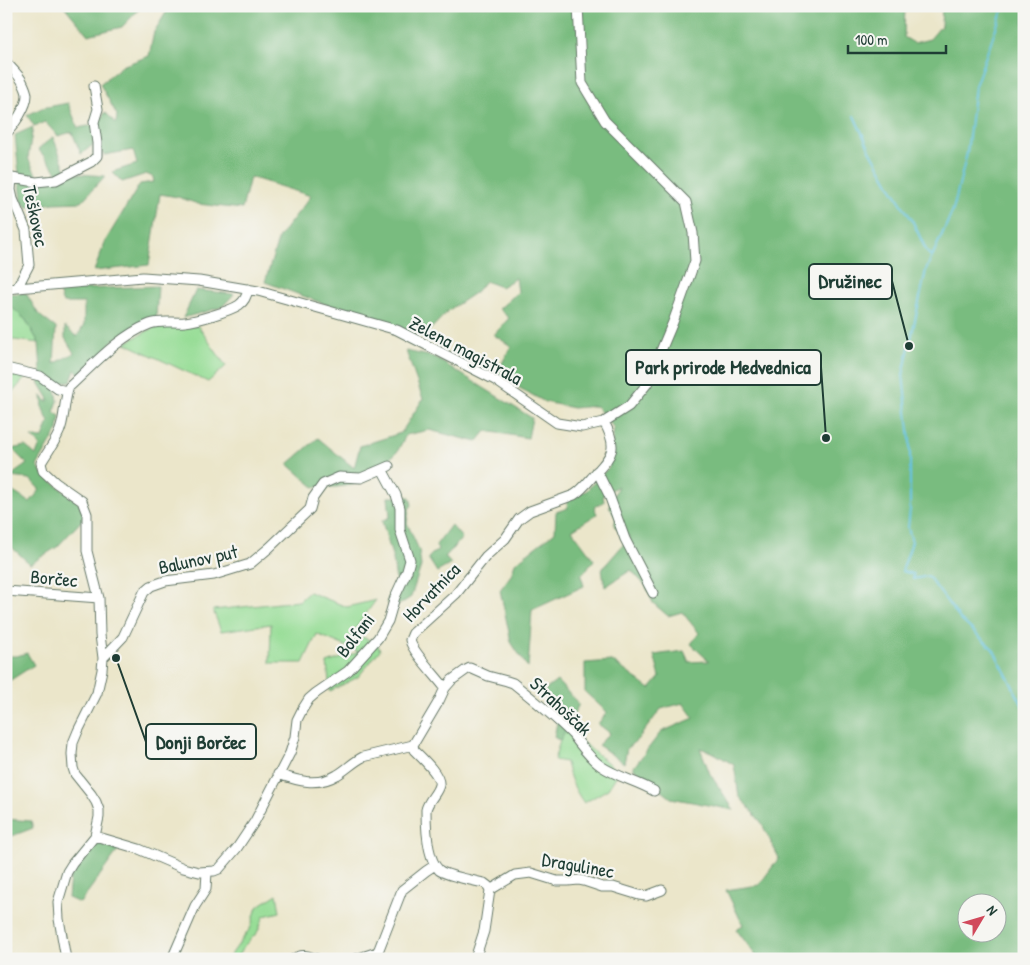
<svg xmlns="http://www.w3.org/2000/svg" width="1030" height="965" viewBox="0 0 1030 965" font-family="'Patrick Hand',sans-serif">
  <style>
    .green { fill: #97dd96; stroke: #5b8d65 }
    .forest { fill: #79bc7f; stroke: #4c7c5a; fill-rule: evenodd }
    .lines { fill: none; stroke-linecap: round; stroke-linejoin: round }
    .stream { stroke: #64c3e3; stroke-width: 2 }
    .minor-casing { stroke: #667868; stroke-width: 11 }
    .minor { stroke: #fff; stroke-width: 9 }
    .labels { text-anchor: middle; stroke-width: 4.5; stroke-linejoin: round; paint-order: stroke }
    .street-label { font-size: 19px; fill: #1f3d34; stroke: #f6f6f2 }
    .leader { fill: none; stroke: #1f3d34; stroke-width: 2 }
    .callout-dot { fill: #1f3d34; stroke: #f6f6f2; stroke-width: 2 }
    .callout { fill: #f6f6f2; stroke: #1f3d34; stroke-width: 2 }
    .callout-label { font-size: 20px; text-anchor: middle; font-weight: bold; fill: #1f3d34 }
  </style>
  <rect width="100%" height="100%" fill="#f6f6f2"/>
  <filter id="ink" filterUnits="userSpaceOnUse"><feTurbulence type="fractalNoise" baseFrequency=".02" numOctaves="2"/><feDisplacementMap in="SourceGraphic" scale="10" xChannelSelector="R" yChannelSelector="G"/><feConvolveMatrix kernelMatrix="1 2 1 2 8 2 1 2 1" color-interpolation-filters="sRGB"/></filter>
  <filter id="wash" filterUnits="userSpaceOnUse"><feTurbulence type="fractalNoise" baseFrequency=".0096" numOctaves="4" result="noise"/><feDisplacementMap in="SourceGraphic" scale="20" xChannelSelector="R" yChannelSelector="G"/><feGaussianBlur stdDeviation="1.12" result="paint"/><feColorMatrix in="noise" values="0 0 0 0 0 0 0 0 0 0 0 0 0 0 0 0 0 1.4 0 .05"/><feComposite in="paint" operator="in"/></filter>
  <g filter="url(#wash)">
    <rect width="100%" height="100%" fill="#ebe6ca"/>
    <path class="green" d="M6,302l20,18 13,23 -33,-4z
      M198,326l28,40 -18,16 -83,-39 30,-16z
      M6,373l20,4 -20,23z
      M309,592l38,15 29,-7 -24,33 25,10 3,7 -22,27 -28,14 -3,-28 32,-11 -42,-18 -14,29h-33l1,-39 -50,7 -8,-21 86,-9z
      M566,729l53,43 -11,17 -24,14c-9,-12 -15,-26 -18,-41l-12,-2 6,-19z
      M277,894l3,18 -16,4 -7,17 -13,13 -8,13h-8l23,-32 6,-20z"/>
    <path class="forest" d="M64,6h78l-20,21 -34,8z
      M166,6h739l-1,31 10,6 16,-4 11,-13 1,-20h82v953h-258l-10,-3 -20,-27 7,-4 -17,-35 33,-5 20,-27 -18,-36 -22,-26 -5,-31 -20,-12 -14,-5 10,26 24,36 -63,-12 -38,-30 28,-36 33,-14 -11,-15 -22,6 -23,30 -11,9 -3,15 -26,-18 12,-12 -12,-9 9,-12 -22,-20v-29l27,-2 38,28 10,-12 -6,-22 30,-4 5,11 20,-1 -18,-17 8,-11 -17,-21 -14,4 -15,-13 -7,-17 -15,-16 -26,17 -3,-18 28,-32 -10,-5 -6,-6 2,-8 -7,-12 9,-20 -15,9 1,7 -10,5 3,7 -25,16 22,30 -13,16 3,10 -52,24 -4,58 -17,-26 -11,-52 11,-15 4,-12 40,-31 1,-20 12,-4 -2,-9 20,-8 23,-24 5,-39 -18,-22 -23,2 -28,-6 -49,-27 15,-29 -17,-11 15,-17 -10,-9 19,-17 -2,-14 -15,9 -16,-6 -9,11 -27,18 -26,27 -74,-24 -84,-31 14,-45 32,-41 -61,-19 -8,32 -44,-5 -20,-7 -18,-3 -11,71 -55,6 12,-31 34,-56 14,-2 -1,-5 -7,-3 -24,8 -10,-10 25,-8 -4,-14 -29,5 -10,-11 -13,10 -9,-22 -14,4 -13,-14 -11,4 -7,-11 15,-7 26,-5 10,25 20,-4 7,-12 11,11 1,-8 -17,-31 22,-18 27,-10 5,-24 13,-21zM968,902h30v30h-30z
      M33,127l-5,31 9,18 22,-2 -21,-25 15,-12 14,36 38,3 -24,26 -27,1 -27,4 -5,-5 -7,-67z
      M158,286l-2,32 -12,4 -31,18 -14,17 -19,16 -5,-3 -4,11 -16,3 3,17 -4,11 6,4 -2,14 -21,36 5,7 37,30 6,14 -28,30 -27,17 -24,-22v-52l7,2 17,10 10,-12 -10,-11 -21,-2 18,-13 -15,-15 13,-3 11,9 4,-10 -8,-8 11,1 6,-16 -6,-13 -1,-14 5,7 2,-3 -10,-17 2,-12 -2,-27 -13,-23 -20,-18v-8l20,-1 13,22 17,13 -2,36 20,-11 -9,-15v-11l12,10 7,-12v-22h-21l-5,-13z
      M196,290l38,4 -12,13 -39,11z
      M406,351l28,6 98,61 -4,20 -42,-7 -9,11 -48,-12 -23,5 -9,17 -16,14 -29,19 -16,2h-22l-26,-23 30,-26 36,30 6,-22 41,-13 22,-34z
      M388,497h22l2,8 -3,4 -2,14 12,27 2,16 -10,31 -15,10 -10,-4 10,-22 -3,-22 -11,-38 8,-4z
      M451,525l11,13 -17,19 6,7 -14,8 -9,-14 5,-5 5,-2 -2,-6z
      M27,653l7,12 -28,18v-27h11z
      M557,681l22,23 -19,37 -6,-4 5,-24 -18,-20z
      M6,819l25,2 2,7 -21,8 -6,-3z
      M99,841l20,8 -39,54 -12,-5 2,-21z"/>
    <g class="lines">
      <path class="stream" d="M1004,6l-29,80 -8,67 -14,57 -27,60 -23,105 7,65v69l-2,19 4,14 -10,29 11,3v5l15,-3 32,43 33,30 31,59
        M854,116l16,34 22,39 20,31 15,32 5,5"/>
    </g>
  </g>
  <g filter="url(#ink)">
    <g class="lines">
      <defs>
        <path id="minor" d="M6,62c5,6 12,12 16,19 2,4 5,10 5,14 0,12 -13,30 -21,39
          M6,177l30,5 20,-2 35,-18 6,-6v-13l-3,-21 4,-13 -4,-23
          M12,178l-1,12 2,9 13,31 3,35 -12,23
          M6,289l137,-12 56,4 59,10 139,39 98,50 62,43 25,4 22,-5 25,-16 18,-22 26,-62 22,-61 -2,-28 -7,-31 -81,-81 -23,-38 -4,-77
          M6,368l34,8 18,13 9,2
          M597,471l12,24 16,44 28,54
          M6,591l93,7
          M103,658l20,-21 21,-45 7,-6 14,-5 49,-6 36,-11 19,-16 41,-39 3,-11 10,-14 16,-7 22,1 28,-12
          M445,688c-8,-11 -34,-38 -35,-48l3,-7 43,-39 30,-38 19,-17 14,-20 11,-8 44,-16c8,-5 14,-13 20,-20 18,-20 25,-26 10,-53
          M278,774c20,7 39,13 59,1 9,-5 16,-13 26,-18l50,-12
          M95,836l44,13 44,19 16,4 15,-1 5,-2 18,-21 18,-27 35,-68 5,-16 2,-17 5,-10 7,-11 7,-6 32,-22 30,-33 10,-17 7,-24 12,-26 3,-11 -10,-30v-22l-4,-13 -14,-26
          M490,890l25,-15 16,-2 26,8h11l11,-1 5,1 18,6h11l26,8 7,1 16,-6
          M66,959l-7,-40 -1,-17 9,-30 5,-8 23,-28 4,-19v-7l-3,-8 -5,-8 -16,-20 -2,-6 -1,-14 1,-11 5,-12 19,-38 5,-23 1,-12 -3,-23 -1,-37 -12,-47v-37l-5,-13 -26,-18 -13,-12 -2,-8c6,-11 17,-24 20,-36 4,-13 3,-27 8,-40 24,-22 50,-51 81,-63 11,-4 23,-1 35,-2 11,-1 45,-11 54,-17 6,-4 8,-10 9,-16
          M172,959l23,-53 11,-17 1,-17
          M294,959c8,-6 14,-3 23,0
          M356,959l21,-7 2,-3 23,-59 24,-19 9,-6
          M475,959l9,-28 6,-41 -2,-4 -4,-3c-9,-2 -40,-8 -45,-13 -12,-11 -13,-45 -13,-60 2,-10 11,-16 13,-25 2,-10 -18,-28 -25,-35l-1,-5 26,-44 6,-13 7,-8 14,-10 4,-2 18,8 19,5 6,2c20,16 41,33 59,51 9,11 17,24 29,32 16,11 36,15 53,25"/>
      </defs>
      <use href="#minor" class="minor-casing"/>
      <use href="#minor" class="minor"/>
    </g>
  </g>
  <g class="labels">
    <g class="street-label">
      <text transform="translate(36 216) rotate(78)" y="7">Teškovec</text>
      <text transform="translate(466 350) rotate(28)" y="7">Zelena magistrala</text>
      <text transform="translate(198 559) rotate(-12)" y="7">Balunov put</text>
      <text transform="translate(54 578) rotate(5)" y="7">Borčec</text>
      <text transform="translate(431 592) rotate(-46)" y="7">Horvatnica</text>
      <text transform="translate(355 635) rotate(-52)" y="7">Bolfani</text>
      <text transform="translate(561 706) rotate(43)" y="7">Strahoščak</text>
      <text transform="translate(578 865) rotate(10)" y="7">Dragulinec</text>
    </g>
  </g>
  <path class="leader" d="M909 346L892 281M826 438L821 367M116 658L146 742"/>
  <g class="callout-dot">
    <circle cx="909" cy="346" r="5"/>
    <circle cx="826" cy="438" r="5"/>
    <circle cx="116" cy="658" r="5"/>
  </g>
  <g class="callout">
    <rect x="809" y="264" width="83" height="35" rx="5"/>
    <rect x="626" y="350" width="195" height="35" rx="5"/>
    <rect x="146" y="724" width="110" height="35" rx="5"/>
  </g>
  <g class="callout-label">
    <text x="850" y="288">Družinec</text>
    <text x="723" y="374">Park prirode Medvednica</text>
    <text x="201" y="749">Donji Borčec</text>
  </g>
  <rect width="1030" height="965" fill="none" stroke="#f6f6f2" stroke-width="25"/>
  <g transform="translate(982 918) rotate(52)"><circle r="24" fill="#f6f6f2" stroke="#a0aca6"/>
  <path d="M0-4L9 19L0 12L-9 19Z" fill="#d1495b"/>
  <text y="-8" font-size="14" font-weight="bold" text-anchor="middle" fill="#1f3d34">N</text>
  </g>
  <path d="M848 45v8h98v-8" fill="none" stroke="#1f3d34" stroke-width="2.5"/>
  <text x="855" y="45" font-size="15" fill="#1f3d34" stroke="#f6f6f2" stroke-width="4" paint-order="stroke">100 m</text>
</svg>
